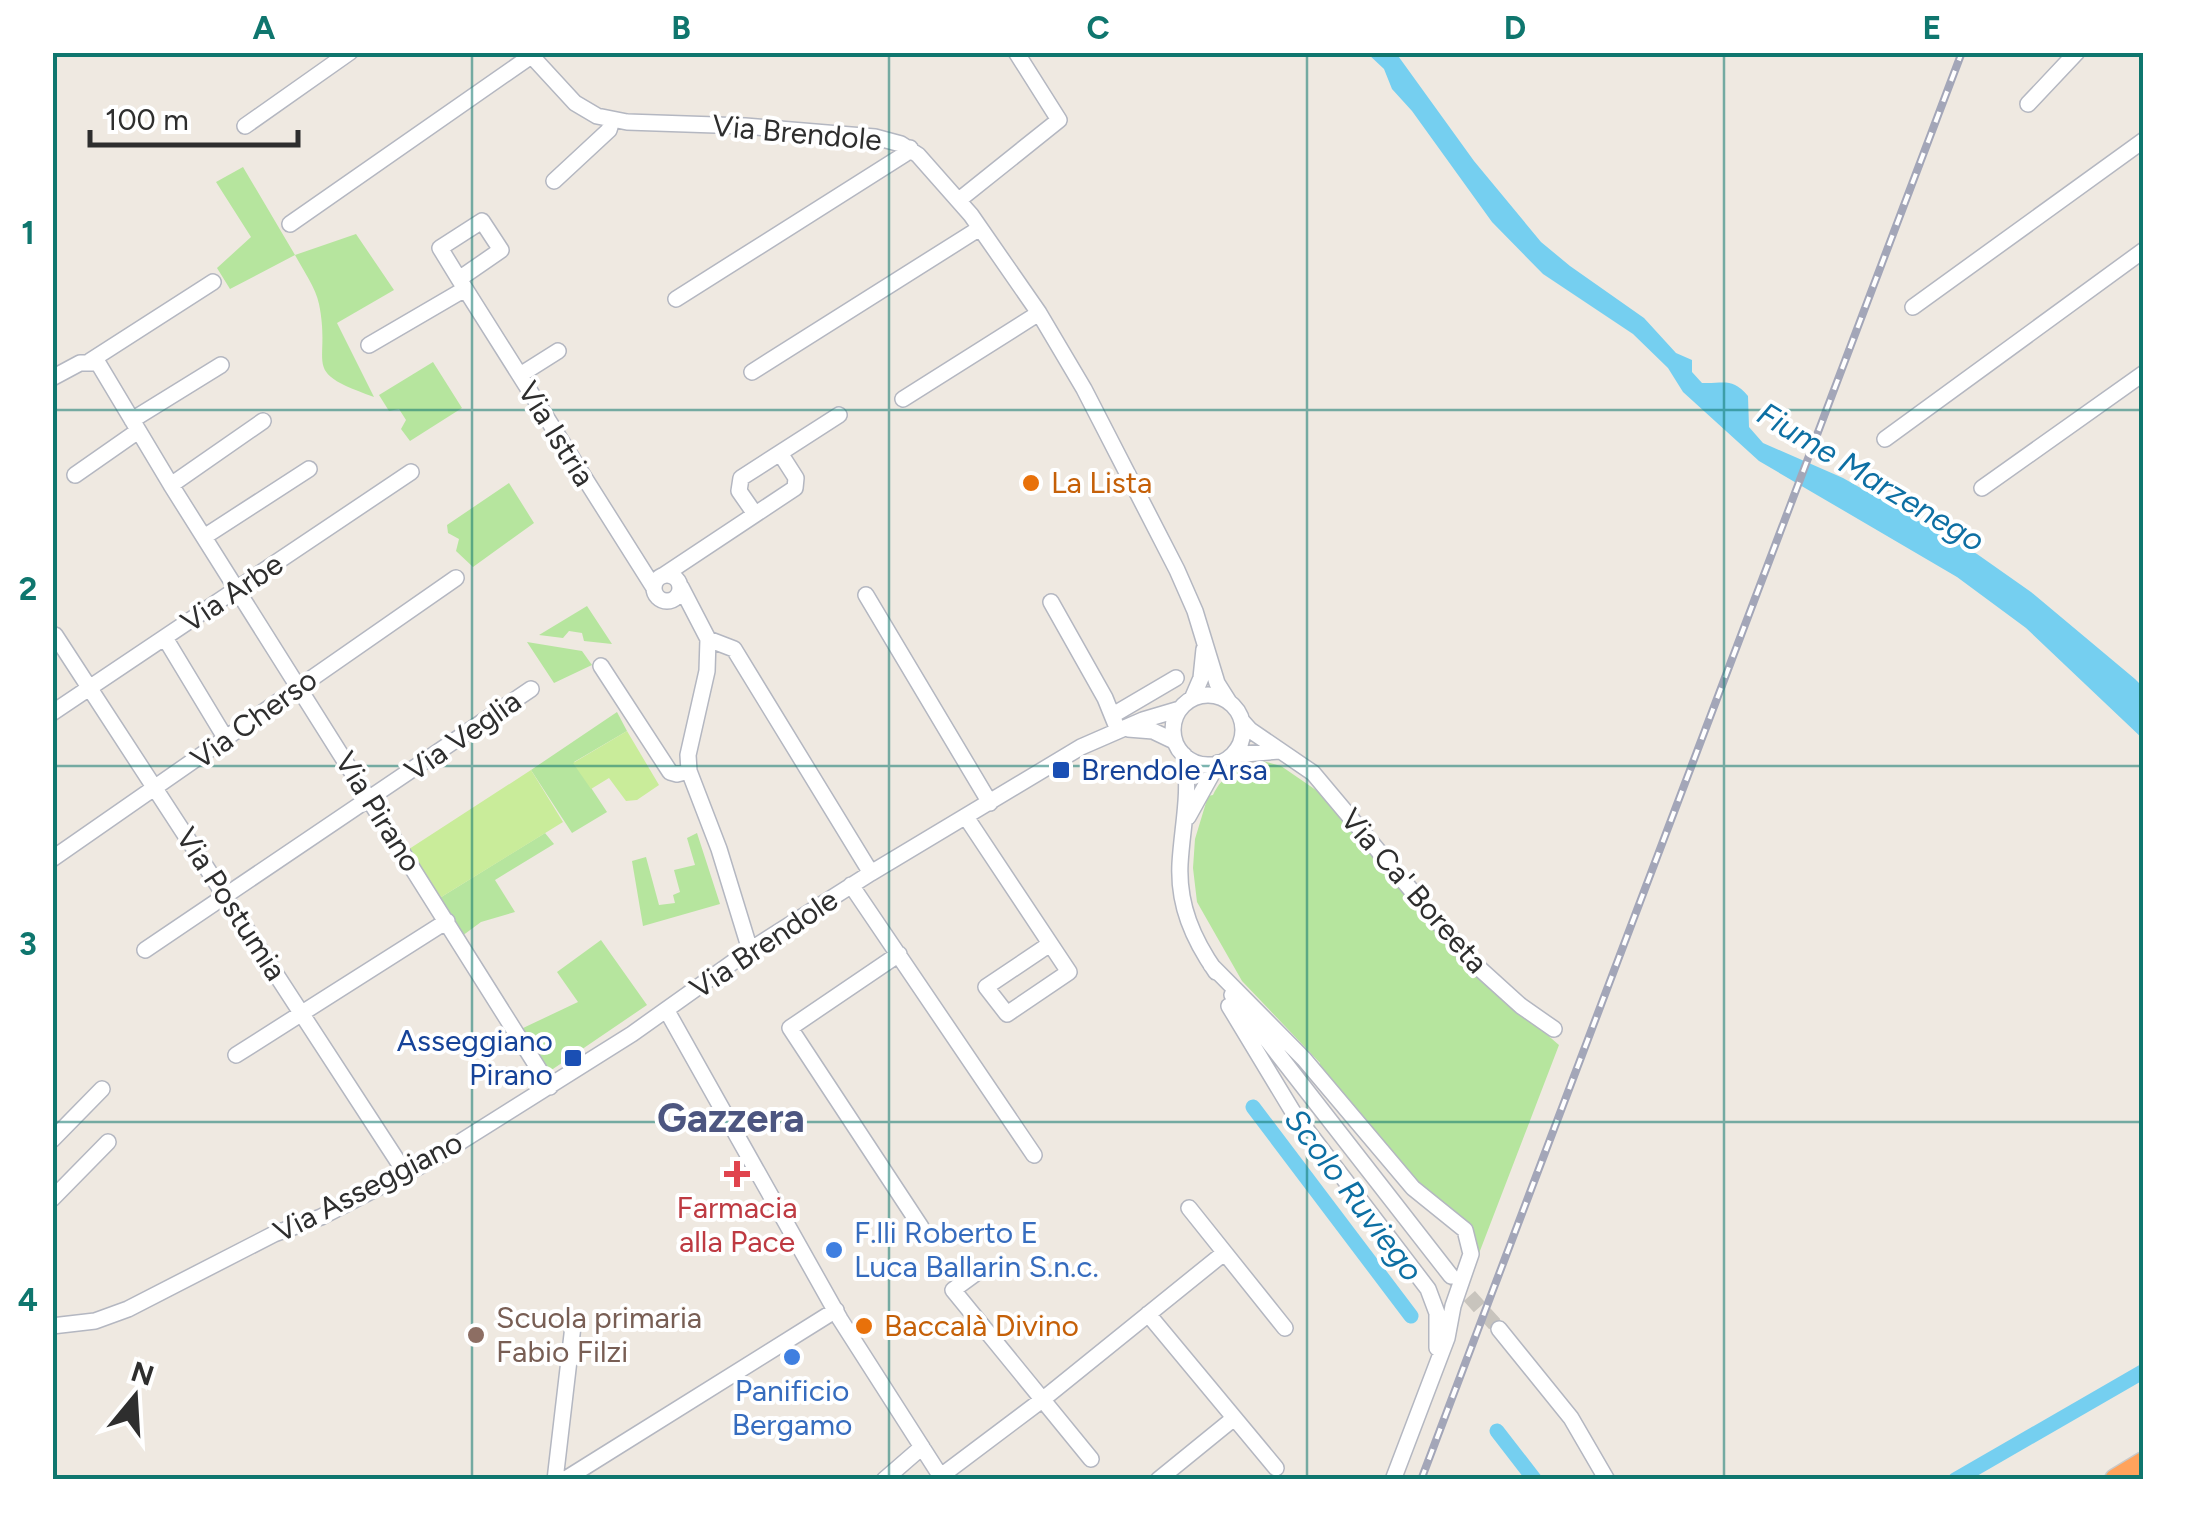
<svg xmlns="http://www.w3.org/2000/svg" width="2196" height="1532" viewBox="0 0 2196 1532" font-family="Figtree,sans-serif">
  <style>
    .green { fill: #b6e59e }
    .pitch { fill: #c9ec9a }
    .water { fill: #75cff0 }
    .lines { fill: none; stroke-linecap: round; stroke-linejoin: round }
    .canal { stroke: #75cff0; stroke-width: 15 }
    .minor-tunnel { stroke: #c8c4bd; stroke-width: 15; stroke-dasharray: 15 8; stroke-linecap: butt }
    .minor-casing { stroke: #b4b7c1; stroke-width: 18 }
    .highway-casing { stroke: #c9c9c9; stroke-width: 25 }
    .minor { stroke: #fff; stroke-width: 15 }
    .highway { stroke: #ffa35c; stroke-width: 22 }
    .rail-casing { stroke: #a3a6b8; stroke-width: 8 }
    .rail { stroke: #fff; stroke-width: 4; stroke-dasharray: 11; stroke-linecap: butt }
    .grid { fill: none; stroke: #0f766e; stroke-width: 2.5; stroke-opacity: 0.55 }
    .food-dot { fill: #e8710a; stroke: #fff; stroke-width: 4 }
    .transit-dot { fill: #1a4fb4; stroke: #fff; stroke-width: 4 }
    .health-dot { fill: #e0444e; stroke: #fff; stroke-width: 4 }
    .shop-dot { fill: #3f7fe0; stroke: #fff; stroke-width: 4 }
    .education-dot { fill: #8d6e63; stroke: #fff; stroke-width: 4 }
    .labels { text-anchor: middle; stroke-width: 8; stroke-linejoin: round; paint-order: stroke }
    .street-label { font-size: 30px; fill: #2e2e2e; stroke: #fff }
    .food-label { font-size: 30px; fill: #c56008; stroke: #fff; text-anchor: start }
    .transit-label { font-size: 30px; fill: #164399; stroke: #fff; text-anchor: start }
    .health-label { font-size: 30px; fill: #be3a42; stroke: #fff }
    .shop-label { font-size: 30px; fill: #366cbe; stroke: #fff; text-anchor: start }
    .education-label { font-size: 30px; fill: #785e54; stroke: #fff; text-anchor: start }
    .water-label { font-size: 32px; font-style: italic; fill: #0d6fa3; stroke: #fff }
    .district-label { font-size: 40px; font-weight: bold; fill: #4d5680; stroke: #fff }
    .neatline { fill: none; stroke: #0f766e; stroke-width: 4 }
    .grid-label { font-size: 32px; text-anchor: middle; font-weight: bold; fill: #0f766e }
  </style>
  <rect width="100%" height="100%" fill="#efe9e1"/>
  <path class="green" d="M243,167l52,88 61,-21 38,56 -57,33 37,74c-76,-27 -42,-29 -55,-93 -3,-16 -16,-34 -24,-49l-65,34 -13,-21 34,-31 -35,-55z
    M433,362l29,46 -52,33 -9,-12 5,-9 -7,-11 -10,2 -10,-16z
    M509,483l25,40 -61,44 -17,-16 3,-12 -11,-6 -1,-8z
    M587,606l25,38 -28,-3 -2,-8 -13,-2 -6,7 -24,-3z
    M527,642l55,9 10,14 -38,18z
    M617,712l10,19 -53,31 33,50 -35,21 -41,-63z
    M1259,760l22,6 48,33 134,163 96,83 -81,211 -160,-188 2,-5 -78,-82 -45,-79 -4,-34 2,-29 13,-43 5,-1c10,-21 23,-25 44,-30z
    M545,833l9,11 -59,36 20,32 -34,10 -19,14 -24,-37z
    M697,833l23,71 -77,22 -11,-65 14,-4 13,48 16,-2 -2,-8 7,-3 -6,-22 21,-5 -8,-27z
    M601,940l46,65 -97,66 -29,-42 57,-27 -21,-30z"/>
  <path class="pitch" d="M627,731l32,54 -22,15 -11,1 -17,-23 -18,11 -18,-26z
    M531,770l32,52 -125,77 -32,-48z"/>
  <path class="water" d="M1367,53h29l78,108 67,81 29,24 74,52 32,35 16,7v12l10,11c22,1 30,-6 46,13l1,31 14,16 80,35 134,76 54,38 104,87 8,8v52l-117,-111 -69,-51 -198,-116 -76,-69 -15,-24 -35,-34 -90,-60 -51,-52 -80,-111 -20,-22 -8,-20z"/>
  <g class="lines">
    <path class="canal" d="M1253,1107l158,209
      M1497,1431l38,49
      M1955,1480l189,-109"/>
    <path class="minor-tunnel" d="M1454,1279l45,50"/>
    <defs>
      <path id="minor" d="M528,52l47,51 22,13 30,6 118,4 130,11 26,7 17,11 53,60 68,98 45,76 93,181 18,41 22,72 12,19
        M2028,104l49,-52
        M245,126l105,-74
        M554,181l55,-51 3,-10
        M959,200l100,-80 -43,-68
        M290,224l241,-168
        M459,279l42,-29 -19,-29 -42,27 19,31 195,309
        M676,299l229,-145 5,-6
        M1913,307l231,-167
        M369,345l96,-56
        M90,361l123,-79
        M752,372l228,-144
        M520,375l38,-24
        M52,378l28,-15h18l73,122 379,602
        M903,399l136,-86
        M132,420l89,-55
        M1885,439l259,-189
        M75,475l63,-44
        M171,485l92,-64
        M1982,488l162,-115
        M755,514l-16,-23 2,-13 98,-63
        M204,537l105,-68
        M654 588a13 13 0 1 1 26 0a13 13 0 1 1-26 0Z
        M664,575l131,-87 1,-10 -16,-25
        M681,587l27,52 -1,32 -19,84 1,16 30,78 31,101
        M866,595l124,208
        M1051,602l54,96 13,32
        M55,635l351,539
        M165,638l61,101
        M708,639l26,10 137,224
        M601,666l69,106 7,2 12,-3
        M1173 730a35 35 0 1 1 70 0a35 35 0 1 1-70 0Z
        M1192,699l9,-21 3,-29
        M52,713l359,-241
        M1113,715l63,-37
        M1242,721l8,9 63,43 156,186 52,47 33,23
        M1128,729l25,2 21,10
        M1184,755c7,38 -2,72 -4,109 -2,41 13,75 36,108
        M1233,755l46,-4
        M966,817l103,155 -62,42 -21,-27 64,-43
        M1188,817l30,-54
        M52,859l404,-281
        M851,885l183,270
        M145,950l386,-261
        M899,954l-109,74 131,199
        M1211,965l93,94 109,129 52,42 6,24 -18,52 -6,32 -54,142
        M1232,995l219,281
        M1229,1006l64,106 135,177 9,24v35
        M667,1011l173,308 103,161
        M236,1055l211,-134
        M52,1140l50,-51
        M52,1199l56,-57
        M1189,1208l96,120
        M979,1271l-26,19 138,169
        M1148,1314l128,154
        M52,1326l43,-5 33,-12 146,-75 47,-17 109,-56 202,-127 118,-84 121,-77 210,-126 62,-27 37,-11
        M1499,1329l72,89 36,62
        M941,1476l101,-76 182,-147
        M555,1480l18,-154
        M564,1480l272,-170
        M884,1480l38,-33
        M1158,1480l75,-61"/>
      <path id="highway" d="M2116,1480l28,-17"/>
    </defs>
    <use href="#minor" class="minor-casing"/>
    <use href="#highway" class="highway-casing"/>
    <use href="#minor" class="minor"/>
    <use href="#highway" class="highway"/>
    <defs>
      <path id="rail" d="M1421,1480l541,-1428"/>
    </defs>
    <use href="#rail" class="rail-casing"/>
    <use href="#rail" class="rail"/>
  </g>
  <path class="grid" d="M472,52v1428M889,52v1428M1307,52v1428M1724,52v1428M52,410h2092M52,766h2092M52,1122h2092"/>
  <g class="food-dot">
    <circle cx="1031" cy="483" r="10"/>
    <circle cx="864" cy="1326" r="10"/>
  </g>
  <g class="transit-dot">
    <rect x="1051" y="760" width="20" height="20" rx="5"/>
    <rect x="563" y="1048" width="20" height="20" rx="5"/>
  </g>
  <path class="health-dot" d="M732 1159h10v10h10v10h-10v10h-10v-10h-10v-10h10z"/>
  <g class="shop-dot">
    <circle cx="834" cy="1250" r="10"/>
    <circle cx="792" cy="1357" r="10"/>
  </g>
  <circle class="education-dot" cx="476" cy="1335" r="10"/>
  <g class="labels">
    <g class="street-label">
      <text transform="translate(797 133) rotate(5)" y="10">Via Brendole</text>
      <text transform="translate(556 434) rotate(58)" y="10">Via Istria</text>
      <text transform="translate(232 593) rotate(-34)" y="10">Via Arbe</text>
      <text transform="translate(254 719) rotate(-36)" y="10">Via Cherso</text>
      <text transform="translate(463 736) rotate(-35)" y="10">Via Veglia</text>
      <text transform="translate(378 812) rotate(58)" y="10">Via Pirano</text>
      <text transform="translate(1414 891) rotate(49)" y="10">Via Ca' Boreeta</text>
      <text transform="translate(231 904) rotate(57)" y="10">Via Postumia</text>
      <text transform="translate(764 944) rotate(-34)" y="10">Via Brendole</text>
      <text transform="translate(368 1187) rotate(-27)" y="10">Via Asseggiano</text>
    </g>
    <g class="food-label">
      <text x="1051" y="493">La Lista</text>
      <text x="884" y="1336">Baccalà Divino</text>
    </g>
    <g class="transit-label">
      <text x="1081" y="780">Brendole Arsa</text>
      <text x="553" y="1051" text-anchor="end">Asseggiano<tspan x="553" dy="34">Pirano</tspan></text>
    </g>
    <g class="health-label">
      <text x="737" y="1218">Farmacia<tspan x="737" dy="34">alla Pace</tspan></text>
    </g>
    <g class="shop-label">
      <text x="854" y="1243">F.lli Roberto E<tspan x="854" dy="34">Luca Ballarin S.n.c.</tspan></text>
      <text x="792" y="1401" text-anchor="middle">Panificio<tspan x="792" dy="34">Bergamo</tspan></text>
    </g>
    <g class="education-label">
      <text x="496" y="1328">Scuola primaria<tspan x="496" dy="34">Fabio Filzi</tspan></text>
    </g>
    <g class="water-label">
      <text transform="translate(1871 477) rotate(31)" y="11">Fiume Marzenego</text>
      <text transform="translate(1354 1195) rotate(53)" y="11">Scolo Ruviego</text>
    </g>
    <g class="district-label">
      <text x="731" y="1132">Gazzera</text>
    </g>
  </g>
  <rect width="2196" height="1532" fill="none" stroke="#ffffff" stroke-width="110"/>
  <g transform="translate(135 1397) rotate(18)" stroke="#ffffff" stroke-width="8" paint-order="stroke">
  <path d="M0-8L18 38L0 25L-18 38Z" fill="#2e2e2e"/>
  <text y="-15" font-size="28" font-weight="bold" text-anchor="middle" fill="#2e2e2e">N</text>
  </g>
  <path d="M90 130v15h208v-15" fill="none" stroke="#2e2e2e" stroke-width="5"/>
  <text x="105" y="130" font-size="30" fill="#2e2e2e" stroke="#ffffff" stroke-width="8" paint-order="stroke">100 m</text>
  <rect x="55" y="55" width="2086" height="1422" class="neatline"/>
  <g class="grid-label">
    <text x="264" y="39">A</text>
    <text x="681" y="39">B</text>
    <text x="1098" y="39">C</text>
    <text x="1515" y="39">D</text>
    <text x="1932" y="39">E</text>
    <text x="28" y="244">1</text>
    <text x="28" y="600">2</text>
    <text x="28" y="955">3</text>
    <text x="28" y="1311">4</text>
  </g>
</svg>
